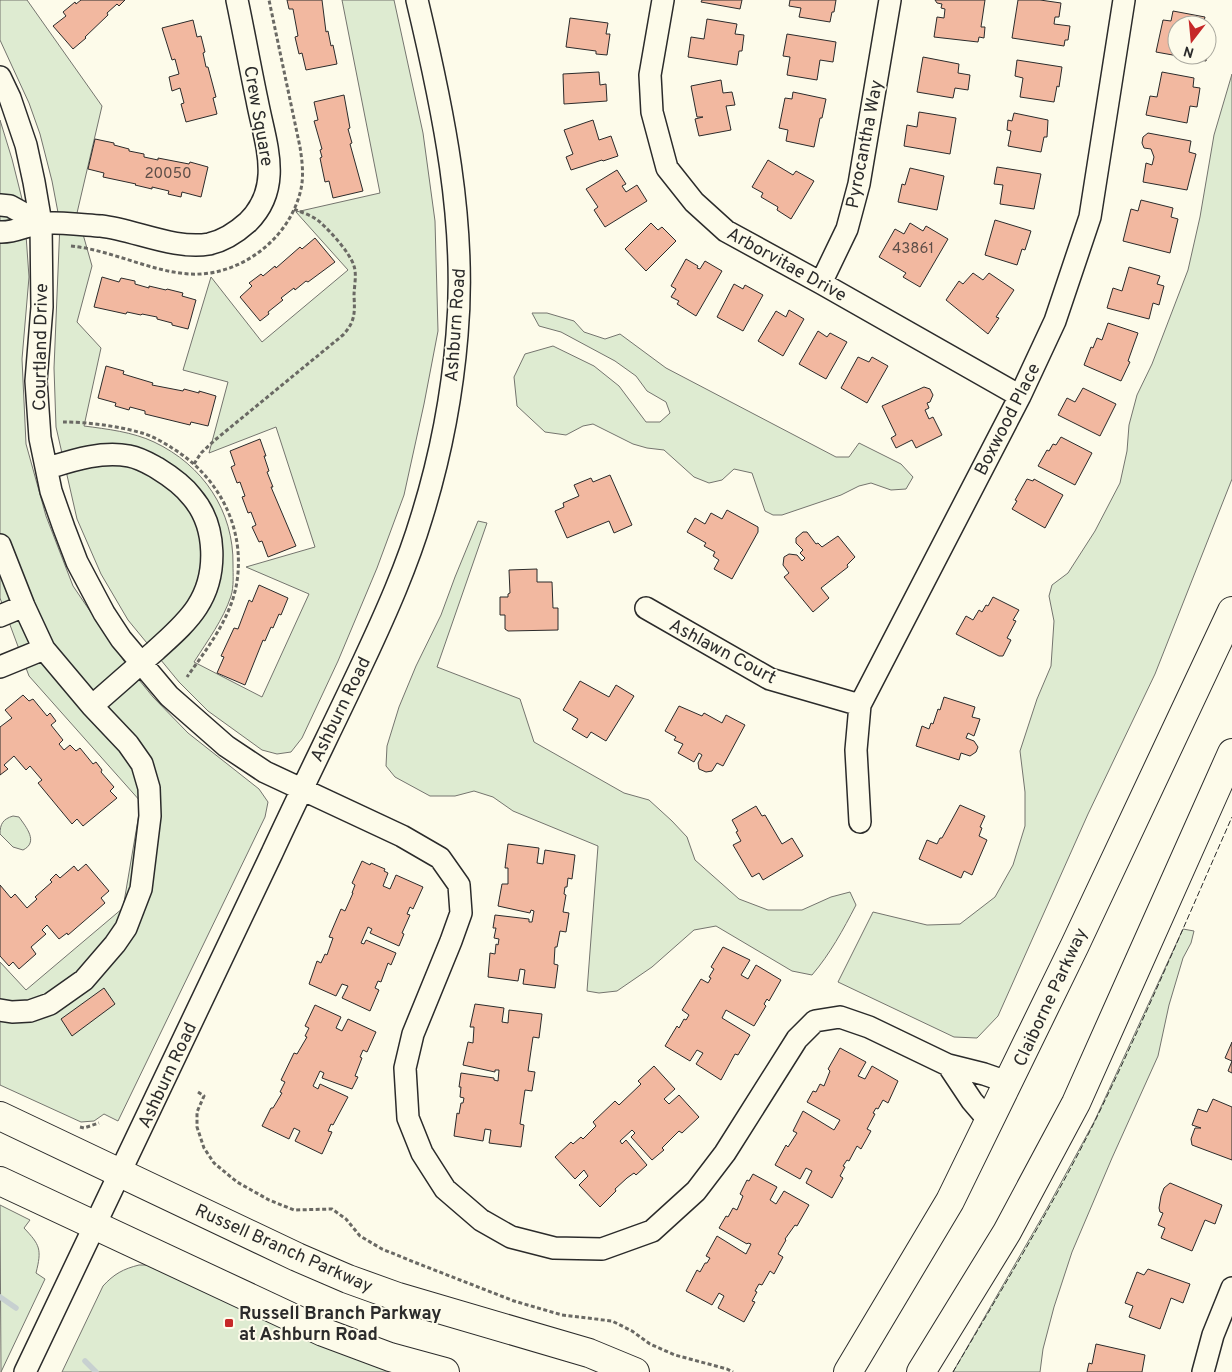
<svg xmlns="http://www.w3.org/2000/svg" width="1232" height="1372" viewBox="0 0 1232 1372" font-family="Overpass,sans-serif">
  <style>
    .green { fill: #deebd1; stroke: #74746e }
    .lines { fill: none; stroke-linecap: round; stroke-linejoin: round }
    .stream { stroke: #c7d0d0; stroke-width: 5.5 }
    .building { fill: #f2b8a0; stroke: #2b2b2b }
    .minor-casing { stroke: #2b2b2b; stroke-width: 24 }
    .major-casing { stroke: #2b2b2b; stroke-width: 30 }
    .path { stroke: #6a6964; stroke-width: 3; stroke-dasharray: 4 2.5; stroke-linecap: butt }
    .minor { stroke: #fdfbea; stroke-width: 21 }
    .major { stroke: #fdfbea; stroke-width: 28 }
    .fence { stroke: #2b2b2b; stroke-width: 1; stroke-dasharray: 6 2.5; stroke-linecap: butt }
    .poi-dot { fill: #c62828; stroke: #fdfbea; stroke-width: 2 }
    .labels { text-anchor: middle; stroke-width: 4; stroke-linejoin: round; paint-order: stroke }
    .number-label { font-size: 15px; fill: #5d4e48 }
    .street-label { font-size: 18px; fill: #2b2b2b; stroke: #fdfbea }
    .poi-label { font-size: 18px; font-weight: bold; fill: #2b2b2b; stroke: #fdfbea; text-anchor: start }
  </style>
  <rect width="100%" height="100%" fill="#fdfbea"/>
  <path class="green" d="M0,0h27l75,106 -25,107 15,53 -15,56 24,26 -17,78c23,3 49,6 70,16 49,23 80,69 79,123 0,10 1,21 -2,31 -8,24 -23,44 -37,66l68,35 47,-103 -63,-27 69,-20 -39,-120 -67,26 19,-71 -45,-12 28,-93 51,65 86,-72 -52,-58 84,-19 -38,-193h52l29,133 12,88 3,110 -14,73 -20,91 -27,73 -39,93 -36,77 -11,14 -14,2 -15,-4 -54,-39 -29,-29 -51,-62 -27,-46 -24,-55 -21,-92 -2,-59 6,-145 -8,-42 -12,-47 -11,-31 -29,-63z
    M1232,74v405l-77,195 -67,140 -90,202 -21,22 -23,-1 -116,-55 35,-70 54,13 33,-1 35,-27 18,-32 12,-39v-34l-5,-41 17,-52 14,-33 3,-45 -5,-25 3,-11 16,-12 27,-42 25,-48 7,-32 2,-26 8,-30 15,-31 36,-94 12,-53 14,-82z
    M0,120l12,39 12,48 5,70 -7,82 4,85 20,72 27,70 53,78 27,33 35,36 71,56 9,13 -3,15 -147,304 -14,-7 -10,7 -13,1 -81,-37v-123l26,28 97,-82 18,-106 -112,-126 -29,-78z
    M532,313h15l27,8 10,11 21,7 15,-5 46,34 170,89h13l10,-14 42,21 12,13 -7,12 -15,1 -20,-7 -12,3 -18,9 -59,20h-9l-8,-4 -13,-38 -18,-4 -12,11 -13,3 -15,-6 -30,-27 -17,-2 -14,-4 -40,-20 -10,2 -17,9 -21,-3 -28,-26 -3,-29 11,-23 28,-8 41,20 25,20 27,36h14l10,-9 -4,-11 -19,-11 -11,-15 -21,-15 -54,-29 -22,-6z
    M478,521l9,2 -50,144 83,32 14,43 90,51 25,7 23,21 15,16 8,23 44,39 29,11h34l29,-13 19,-5 6,13c-13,25 -26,49 -44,70l-20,-4 -76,-45 -22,4 -42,37 -35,24 -18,2 -12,-2 11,-145 -85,-35 -20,-14 -19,-6 -19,5h-25l-35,-19 -9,-11 1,-20 12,-39 17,-41 25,-51 14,-38z
    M13,816l6,1c7,10 20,25 4,33l-10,-3 -13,-13c0,-10 3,-15 13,-18z
    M1183,929l11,2 -3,12 -8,15 -14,47 -11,51 -46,102 -40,94 -18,55 -11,42 -3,23h-87l92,-160 49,-90z
    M0,1205l30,15 -6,8c16,17 18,21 12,45l9,6 -44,93z
    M139,1265h11l250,107h-338l41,-86c11,-12 20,-17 36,-21z"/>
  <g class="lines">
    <path class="stream" d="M0,1297l16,11
      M85,1361l11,11"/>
  </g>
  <path class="building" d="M81,0h44l-6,6 -2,-2 -10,9 1,2 -23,22 1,1 -13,11 -20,-23 13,-10 -3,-4 12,-10 1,2z
    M287,0h35l4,32 2,-1 3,15 2,-1 4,19 -31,6 -4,-17 -3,1 -4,-17 3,-1 -5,-27h-4z
    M702,0h40l-2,9 -39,-7z
    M790,0h46l-2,12h-2l-2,10 -31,-5 2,-9 -12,-2z
    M935,0h50l-4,27h4l-1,11 -5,-1 -1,5 -44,-5 3,-20 7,1 1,-9 -4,-1 1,-4 -5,-1z
    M1018,0h22l21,3 -2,14h-4l-1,7 16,2 -2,14h-3l-1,6 -52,-8z
    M1173,11l32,6 -2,8h-26v30h30l-1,6 -50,-9 7,-32 8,1z
    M570,18l38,5 -2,11h4l-3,21 -11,-1v-3l-30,-4z
    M707,19l30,5 -2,10 9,1 -2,16h-3l-2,14 -49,-8 3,-20 13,2z
    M193,20l4,17 4,-1 4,16 -2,1 3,14h2l8,30 -3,1 4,16 -31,8 -5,-18 3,-1 -4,-15 -8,3 -3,-14 10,-3 -4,-15 -3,1 -10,-32z
    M1207,26l5,1 -5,27z
    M787,34l49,8 -3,20 -13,-2 -3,20 -30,-5 3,-18 -7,-1z
    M923,57l36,7 -1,9 12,2 -2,15 -13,-2 -2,10 -36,-6z
    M1017,60l45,7 -3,20 -2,-1 -3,16 -34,-5 3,-19 -8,-2z
    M599,72l1,13 6,-1 1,17 -43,3 -1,-30z
    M1162,72l32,6 -1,9 7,1 -3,19 -7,-1 -3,17 -41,-8 4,-19 7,1z
    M721,80l2,13 9,-1 3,13 -9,1 5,24 -32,6 -4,-17 8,-2h-6l-6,-31z
    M793,92l33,7 -4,19h-2l-6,29 -28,-6 2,-11 -9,-2 6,-30 7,1z
    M344,95l6,33 -2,1 4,14 -2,1 13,47 -30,7 -4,-17 -4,1 -5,-24 2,-1 -2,-7 2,-1 -8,-28 4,-1 -4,-18z
    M919,112l37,6 -6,36 -46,-8 3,-21 10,2z
    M1014,113l34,7 -1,17h-3l-3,15 -33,-6 3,-15 -4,-1 1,-10 4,1z
    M593,120l6,20 12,-4 7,20 -15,5 -1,-1 -31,10 -5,-13 7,-3 -9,-24z
    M1148,133l43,8 -2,11 7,2 -9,36 -44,-8 3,-19 6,2 2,-8 -3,-8 -7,-1 -2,-5 1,-6z
    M95,139l19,4v2l15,4v2l15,3v3l14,3v-2l31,6 1,-2 18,5 -7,30 -19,-5 -1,5 -13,-3 1,-3 -17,-4v2l-17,-4 1,-1 -33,-7 1,-4 -16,-4z
    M768,160l25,15 3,-4 18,10 -23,38 -14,-9 1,-3 -17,-10 2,-4 -11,-6z
    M997,167l44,7 -7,35 -34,-5 3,-19 -9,-1z
    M910,168l34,8 -7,34 -39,-8 4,-18 3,1z
    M617,170l9,14 -4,2 4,6 11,-7 10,16 -42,26 -11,-17 4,-3 -12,-18z
    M1141,200l32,8 -2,9 7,2 -8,34 -47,-12 8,-32 7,2z
    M995,220l36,11 -6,19 -3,-1 -5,16 -32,-10z
    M651,223l7,7 4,-3 14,14 -30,30 -21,-22z
    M910,223l13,8 3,-5 22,13 -28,48 -17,-10 3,-4 -27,-16 16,-28 9,5z
    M315,238l20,24 -27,20 -2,-1 -11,9 -1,-2 -13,10 2,2 -15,12 1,2 -9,7 -20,-24 12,-11 -3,-3 12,-9 2,2 12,-10 1,2 24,-21 2,2z
    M686,259l12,7 -1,2 3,1 5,-8 17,10 -26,45 -19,-12 2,-3 -8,-4 5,-8 -5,-3z
    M1129,267l31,9 -3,8 7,2 -5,19 -6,-2 -4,16 -42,-11 6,-20 9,3z
    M973,273l10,7 6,-7 25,17 -18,27 3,1 -11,16 -42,-34 13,-19 4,3z
    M102,277l17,5 2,-4 14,3v3l14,4v-2l17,4 1,-1 16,4 -1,3 14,4 -8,29 -16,-4v-2l-15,-4v-2l-15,-3 -1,1 -14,-3 -1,2 -32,-7z
    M734,284l9,5 2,-4 18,10 -20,36 -26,-14z
    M789,310l15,9 -21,37 -25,-15 18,-30 10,6z
    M1108,323l30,10 -10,28 2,1 -9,19 -37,-16 7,-18 2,1 4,-10 5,2z
    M818,331l9,6 3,-4 17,9 -21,37 -27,-15z
    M858,357l11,5 3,-5 16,9 -21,37 -26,-15z
    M106,366l18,5 -1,3 30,9 -1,2 31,6 1,-2 15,4v-2l17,5 -8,30 -17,-4 -1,3 -45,-11v-3l-15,-4 -1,3 -14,-4 1,-3 -18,-5z
    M924,387l6,2 3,6 -3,7 -3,1 2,5 -4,2 4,9 4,-2 9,18 -26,13 -4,-8 -16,8 -5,-10 5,-3 -14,-29z
    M1083,388l33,16 -16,32 -42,-21 9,-17 8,4z
    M1061,437l31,16 -17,32 -37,-19 9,-16 2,1 4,-7 3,1z
    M260,439l6,17h-2l5,15 -2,1 6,15h-2l25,59 -28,11 -6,-16 -3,1 -7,-15 4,-2 -5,-13 -3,1 -6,-16 3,-1 -5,-14 -3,1 -6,-16 4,-2 -5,-14z
    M610,475l22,50 -18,8 -5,-12 -42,17 -12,-27 9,-4 -1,-4 16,-7 -5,-11 17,-7 2,4z
    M1027,479l6,2 1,-2 29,16 -18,33 -33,-19 5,-8 -2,-1z
    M727,510l31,17v5l-26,47 -18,-10 5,-9 -6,-4 2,-4 -11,-6 2,-3 -19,-11 8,-14 10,6 6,-11 11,6z
    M803,532h4l9,12 2,-1 4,4 16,-11 17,21 -8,8 1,2 -27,21 8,10 -16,14 -29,-35 5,-4 -6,-8 1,-8 5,-3 8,1 5,6 3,-3 -5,-5 3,-3 -7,-7v-5z
    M537,569v13h15l1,26h5v22l-50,1 -3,-2v-14h-5v-18h8v-3l2,-1 -1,-23z
    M259,585l29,13 -7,17 -2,-1 -6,14 -2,-1 -6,14 -2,-1 -18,45 -28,-12 7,-16 -3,-1 13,-28 4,1 11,-29 3,2z
    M993,597l26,13 -6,10 3,1 -9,17 4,2 -8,16h-4l-43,-22 10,-18 7,4 6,-10 3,2 4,-7 2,1z
    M580,681l29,16 7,-12 18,11 -28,45 -15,-9 -4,6 -15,-9 6,-10 -15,-9z
    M23,695l6,6 4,-2 14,17 3,-3 6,8 -5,4 12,15 -4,4 5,6 6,-5 6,6 4,-3 13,16 3,-2 6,8 -1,2 13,15 -4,4 7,7 -34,28 -6,-7 -5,5 -34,-41 4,-3 -12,-14 -4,4 -12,-14 -10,9 4,4 -8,6v-48l12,-9 -7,-8z
    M944,697l31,10 -3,10 8,2 -6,17 -6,-3 -2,5 8,3 4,6 -2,5 -6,4 -9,-3 -2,7 -43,-14 6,-20 7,3 2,-6 2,1 5,-15 2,1z
    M679,706l23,10 2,-3 18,10 4,-8 19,10 -22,41 -6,-3 -5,8 -6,1 -7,-3 -1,-6 4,-8 -3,-2 -5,9 -16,-9 5,-9 -9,-4 2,-3 -11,-6z
    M960,805l25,11 -5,11 2,1 -3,8 8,4 -15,35 -8,-4 -3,7 -42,-19 8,-19 10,4 3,-6h2z
    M756,806l6,10 3,-1 17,29 10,-6 11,18 -40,24 -4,-7 -7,4 -19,-32 8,-4 -5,-9 2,-1 -6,-11z
    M508,844l31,4 -2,15 6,1 2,-14 30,5 -3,24 -4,-1 -1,9h-2l-1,7 2,1 -3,17 6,1 -3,19 -6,-1 -3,16h-2l-1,17 4,1 -3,23 -32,-4 2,-14 -5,-1 -2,12 -30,-4 2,-24 5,1 1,-10 2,1 1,-6 -5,-1 2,-10h-3l2,-13 34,4v3h3l2,-11 -3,-1 -1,3 -32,-7 4,-22h6v-16h-3z
    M362,861l8,4 1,-2 14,6 -1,2 4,2 -5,13 7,3 6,-14 27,12 -10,22 -3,-2 -3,7 3,1 -8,18 2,1 -5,12 -29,-13 2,-4 -4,-2 -7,16 3,1 2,-4 30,13 -5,12 -3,-2 -7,19 -3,-1 -3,7 4,2 -9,21 -28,-13 6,-12 -6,-2 -6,12 -27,-12 8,-23 4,2 4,-9 2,1 6,-17 -4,-1 12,-28 4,2 8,-18h-1l3,-8 -3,-2z
    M86,864l23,27 -8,7 4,5 -37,32 -1,-2 -8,6 -12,-14 -5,5 4,4 -15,13 5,7 -17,15 -6,-7 -4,4 -9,-10v-71l11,13 4,-4 12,14 10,-9 -2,-2 17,-15 -2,-2 6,-6 4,4 14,-12 4,5z
    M723,947l27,13 -9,15 7,4 8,-14 25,15 -12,21 -2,-2 -3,5 2,2 -12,20 -28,-16 -4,8 28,17 -12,20 -3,-1 -14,26 -25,-16 7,-11 -6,-3 -7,11 -25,-15 12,-20 2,2 5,-9 2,1 3,-5 -7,-5 19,-31 7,4 3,-5 -2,-1 5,-8 -3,-2z
    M104,988l11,16 -43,32 -11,-17z
    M475,1004l29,4 -2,14 6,1 1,-13 33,4 -3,24 -6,-1 -5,34 7,1 -3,19 -7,-1 -5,34 4,1 -3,22 -32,-4 2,-13 -6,-1 -2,12 -29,-5 3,-23 2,1 2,-11h2l1,-5 -4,-1 1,-10h-2l2,-14 33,5v2l4,1 1,-11h-4v2l-32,-7 5,-23 5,1 1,-16h-4z
    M315,1005l26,12 -5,11 6,3 6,-12 28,13 -9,20 -4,-2 -3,7 2,1 -7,18 3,1 -6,12 -30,-11 2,-5 -4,-2 -7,15 5,3 2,-5 28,13 -15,28 -2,-1 -3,7 4,1 -10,22 -27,-13 5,-10 -6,-3 -5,11 -27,-13 9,-18h2l9,-15 -2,-1 5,-10 -4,-2 13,-27 3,1 10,-17 -2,-1 4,-8 -4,-2z
    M1232,1042v31l-4,-2 4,-10 -7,-3z
    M840,1048l26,14 -8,14 7,3 7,-13 26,15 -10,22 -5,-3 -5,9 -2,-1 -3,5 2,1 -8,15 4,2 -10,18 -4,-3 -8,15 -2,-1 -4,6 2,1 -5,9 3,2 -11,20 -26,-15 6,-12 -6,-3 -6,11 -25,-14 11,-20 2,2 9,-14 -4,-2 10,-20 31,19 6,-10 -33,-18 6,-11 3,1 4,-8 4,2 6,-15 -2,-2z
    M654,1066l21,23 -11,10 5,5 10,-9 20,22 -17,16 -3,-2 -17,17 2,2 -12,10 -21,-23 4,-4 -3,-3 -12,11 2,3 4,-4 21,25 -11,10 -2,-2 -7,5 -12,11 1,2 -16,16 -21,-22 9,-9 -4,-6 -9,9 -20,-22 16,-15 2,2 8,-7 2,2 13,-13 -3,-4 22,-21 4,4 22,-21 -3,-3z
    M1213,1099l19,8v53l-40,-15 -1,-6 4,-11h6l-9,-3 6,-16 9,3z
    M753,1174l24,13 -7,13 6,4 8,-13 25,14 -12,21 -2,-1 -10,14 1,1 -8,14 5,3 -9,17 -4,-3 -8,14 -3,-1 -4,7 2,1 -5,9 3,1 -11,20 -26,-14 6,-12 -5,-3 -7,12 -26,-14 11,-21 3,2 5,-9h2l3,-5 -4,-2 11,-20 29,18 5,-10 -3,-1 -1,1 -28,-16 7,-12 2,1 5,-9 4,2 6,-14 -3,-2 7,-14 2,1z
    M1170,1183l52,22 -7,19 -10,-4 -13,31 -31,-13 4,-10 -7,-3 5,-12 -3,-1 -1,-4 2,-12 3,-8z
    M1148,1269l42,15 -7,19 -12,-5 -11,31 -31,-12 4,-11 -8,-3 12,-31 7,3z
    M1096,1344l49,11 -3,17h-55l2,-9 3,1z"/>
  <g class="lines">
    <defs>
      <path id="minor" d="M663,0l-13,75 2,37 15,56 27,34 32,29 95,52 199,113
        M0,77l10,21 16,47 8,37 7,41 1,84 -6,74 4,57 11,53 13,37 13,34 27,51 17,26 48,57 57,50 39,26 137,64 38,22 19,27 2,28 -10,28 -38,93 -8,34 3,50 14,35 23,36 36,31 30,17 43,11 48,1 50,-18 44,-40 29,-38 72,-114 18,-18 25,-4 29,10 79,38 36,9 26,9
        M0,205l10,1 31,17
        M0,232c14,1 27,-7 41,-9 15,-1 44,2 60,3 34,4 74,24 108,18 14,-3 29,-13 39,-22 36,-36 17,-79 9,-122 -7,-33 -13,-67 -20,-100
        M821,283l26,-54 12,-45 31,-184
        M48,468c26,-8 53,-17 81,-12 11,2 19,7 28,12 13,8 26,17 35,29 25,29 26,78 5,110 -11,17 -28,31 -42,44 -21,18 -42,37 -63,55
        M0,545l24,61 20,43 48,57 36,38 14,20 7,24 1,28 -9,73 -15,39 -11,16 -31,36 -34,24 -20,7 -18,1 -12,-2
        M646,608l124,71 90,26
        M0,616l24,-10
        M0,667l44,-18
        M860,822l-4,-72 4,-45 160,-309 35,-75 35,-104 34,-217
        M948,1065l24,36 18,21
        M25,1372c83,-173 165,-346 247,-519 30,-65 62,-129 92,-193 22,-47 43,-94 58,-144 18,-58 30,-120 35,-181 10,-112 -14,-226 -40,-335
        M1203,1372l10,-37 19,-47"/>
      <path id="major" d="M0,1116l297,141 51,22 50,18 191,56 46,19
        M0,1181l323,151 67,25 55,15
        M848,1372l102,-171 125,-256 157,-334
        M921,1372l86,-140 69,-129 156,-350"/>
    </defs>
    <use href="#minor" class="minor-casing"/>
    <use href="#major" class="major-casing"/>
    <path class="path" d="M71,246c40,4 78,25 118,28 51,3 101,-35 112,-85 3,-14 1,-29 -1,-42l-31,-147
      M63,422c24,0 55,4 79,11 10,3 21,9 30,15 48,29 75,83 64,139 -7,34 -30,63 -49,90
      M194,464l7,-11 14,-13 128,-105c12,-13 12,-22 11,-39 0,-9 3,-21 0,-30 -4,-13 -23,-34 -33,-43 -7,-7 -18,-10 -27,-14
      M198,1092l6,4 -7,16v15l7,21 10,15 23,19 32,18 25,10 38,-1 14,10 14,17 22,13 37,15 95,37 48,14 50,6 20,10 18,13 25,11 52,14 6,3
      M80,1127l4,1 15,-5"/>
    <use href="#minor" class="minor"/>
    <use href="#major" class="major"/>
    <path class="fence" d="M953,1372c49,-83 99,-165 142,-251 49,-100 92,-202 137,-304"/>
  </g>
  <rect class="poi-dot" x="224" y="1318" width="10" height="10" rx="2.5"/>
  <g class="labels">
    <g class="number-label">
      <text x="168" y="178">20050</text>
      <text x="913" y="253">43861</text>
    </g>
    <g class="street-label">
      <text transform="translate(259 116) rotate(80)" y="6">Crew Square</text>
      <text transform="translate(864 144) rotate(-79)" y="6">Pyrocantha Way</text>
      <text transform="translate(787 264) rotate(29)" y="6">Arborvitae Drive</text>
      <text transform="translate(455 325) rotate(-86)" y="6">Ashburn Road</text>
      <text transform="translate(40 347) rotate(-89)" y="6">Courtland Drive</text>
      <text transform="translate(1007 419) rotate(-63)" y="6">Boxwood Place</text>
      <text transform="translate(723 651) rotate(28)" y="6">Ashlawn Court</text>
      <text transform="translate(340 709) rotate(-64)" y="6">Ashburn Road</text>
      <text transform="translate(1050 997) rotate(-65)" y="6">Claiborne Parkway</text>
      <text transform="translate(167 1075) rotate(-65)" y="6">Ashburn Road</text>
      <text transform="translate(284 1248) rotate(24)" y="6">Russell Branch Parkway</text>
    </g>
    <g class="poi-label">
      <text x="239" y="1319">Russell Branch Parkway<tspan x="239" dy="21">at Ashburn Road</tspan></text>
    </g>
  </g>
  <g transform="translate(1192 40) rotate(196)"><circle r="24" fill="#fdfbea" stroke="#a9a89e"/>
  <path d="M0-4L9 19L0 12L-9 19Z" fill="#c62828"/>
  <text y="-8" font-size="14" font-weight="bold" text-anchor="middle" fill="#2b2b2b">N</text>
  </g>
</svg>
